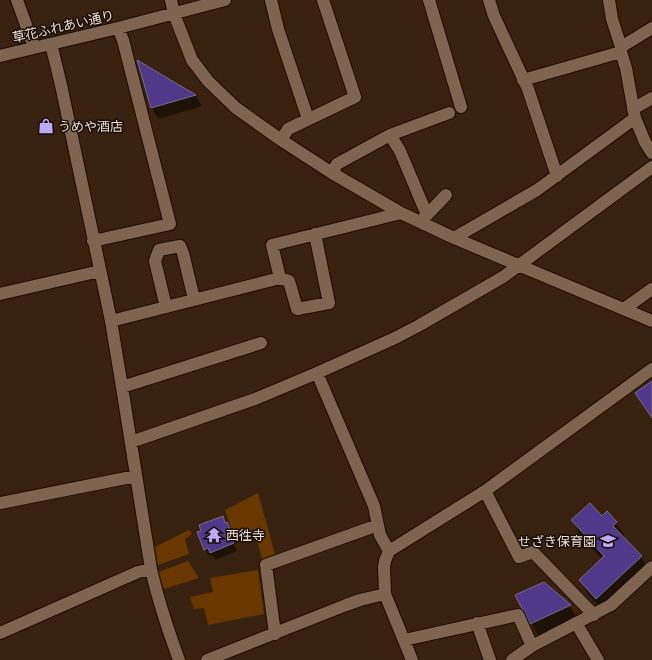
<svg xmlns="http://www.w3.org/2000/svg" width="652" height="660" viewBox="0 0 652 660" font-family="'Times New Roman','Noto Sans JP',serif">
  <style>
    .green { fill: #693700 }
    .shadow { fill: #0007 }
    .building { fill: #503988; stroke: #736d8b }
    .lines { fill: none; stroke-linecap: round; stroke-linejoin: round }
    .minor-casing { stroke: #1f0a00; stroke-width: 14 }
    .minor { stroke: #7f6550; stroke-width: 12 }
    .labels { text-anchor: middle; stroke-width: 3; stroke-linejoin: round; paint-order: stroke }
    .street-label { font-size: 13px; fill: #eedfd3; stroke: #180e07 }
    .poi-label { font-size: 13px; fill: #eedfd3; stroke: #180e07; text-anchor: start }
  </style>
  <rect width="100%" height="100%" fill="#38220f"/>
  <path class="green" d="M258,493l17,61 -13,5 -6,-24 -21,4 -10,-29z
    M189,530l3,4 -7,5 4,15 -31,11 -3,-18z
    M188,561l11,17 -35,11 -5,-17z
    M258,570l6,44 -56,11 -4,-17 -10,1 -4,-12 23,-5 -3,-14z"/>
  <path class="shadow" d="M146,66l50,30 6,10 -44,13 -6,-11 -12,-41z
    M652,382v37l-16,-26z
    M222,517l9,14 5,12 -2,1 3,7 -22,9 -3,-5 -3,1 -4,-7z
    M602,517l14,6 9,14 -2,1 18,19 8,14 -44,42 -17,-19 -8,-14 22,-21 -22,-24 -8,-14z
    M544,583l26,23 6,11 -38,18 -22,-39z"/>
  <path class="building" d="M137,60l59,35 -45,13z
    M652,381v37l-17,-25z
    M590,503l12,13 5,-5 10,11 -4,4 29,30 -46,43 -17,-19 25,-24 -33,-36z
    M223,516l2,7 2,-1 6,14 -2,1 3,6 -24,10 -2,-5 -4,2 -7,-18 4,-1 -2,-6z
    M544,582l27,23 -41,19 -15,-29z"/>
  <g class="lines">
    <defs>
      <path id="minor" d="M17,0l17,47
        M171,0l3,14 18,46 16,21 28,27 45,32 51,33 69,40 53,25 198,83
        M271,0l7,29 30,90
        M429,0l32,107
        M489,0l5,16 34,73 29,87
        M609,0l3,19 9,28v5l5,16 9,50 10,24 7,11
        M51,44l10,41 50,236 11,66 29,182c7,31 17,61 28,91
        M621,47l31,-19
        M0,56l118,-28 107,-28
        M523,80l98,-28
        M633,109l19,-11
        M390,135l59,-22
        M281,140l7,-11 67,-32 -32,-97
        M332,173l5,-9 53,-29 10,16 27,64
        M422,220l24,-25
        M454,238l83,-48 98,-72
        M93,241l77,-17 -47,-184 -5,-12
        M280,278l9,3 8,28 32,-6 -14,-69
        M0,294l100,-23
        M166,307l-11,-46 4,-11 21,-4 3,7 11,46
        M624,309l28,-20
        M111,321l169,-43 -8,-33 129,-32
        M317,373l57,133 6,29 9,16
        M122,387l139,-44
        M131,442l124,-43 62,-26 78,-35 23,-12 85,-49 149,-110
        M485,491l34,66 14,-5 61,63
        M0,503l136,-27
        M477,623l13,37
        M576,623l22,37
        M0,633l138,-61 13,-3
        M275,634l-9,-69 112,-40
        M404,640l114,-25 14,31 79,-41 41,-38
        M207,660l139,-55 14,-5 25,-6
        M412,660l-27,-66 -1,-27 1,-6 4,-10 96,-60 167,-122
        M512,660l20,-14"/>
    </defs>
    <use href="#minor" class="minor-casing"/>
    <use href="#minor" class="minor"/>
  </g>
  <defs>
    <symbol id="shop-bare" viewBox="-9 -9 18 18"><path d="M-5-2.5h2.3a2.7 3.5 0 0 1 5.4 0H5L5.5 6h-11ZM-1.5-2.5h3a1.5 2.3 0 0 0-3 0Z" fill="#bbaaf6" stroke="#180e07" stroke-width="2.5" paint-order="stroke"/></symbol>
    <symbol id="temple-bare" viewBox="-9 -9 18 18"><path d="M0-6L5-2H3V0L6.5 2.5H4V6H1.5V3h-3V6H-4V2.5H-6.5L-3 0V-2H-5Z" fill="#bbaaf6" stroke="#180e07" stroke-width="2.5" paint-order="stroke"/></symbol>
    <symbol id="school-bare" viewBox="-9 -9 18 18"><path d="M0-5L7-2L0 1L-7-2ZM-4 1L0 2.5L4 1V4Q0 6-4 4Z" fill="#bbaaf6" stroke="#180e07" stroke-width="2.5" paint-order="stroke"/></symbol>
  </defs>
  <g fill-rule="evenodd">
    <use href="#shop-bare" x="35" y="115" width="22" height="22"/>
    <use href="#temple-bare" x="203" y="524" width="22" height="22"/>
    <use href="#school-bare" x="597" y="530" width="22" height="22"/>
  </g>
  <g class="labels">
    <g class="street-label">
      <text transform="translate(63 26) rotate(-13)" y="5">草花ふれあい通り</text>
    </g>
    <g class="poi-label">
      <text x="58" y="131">うめや酒店</text>
      <text x="226" y="540">西徃寺</text>
      <text x="596" y="546" text-anchor="end">せざき保育園</text>
    </g>
  </g>
</svg>
